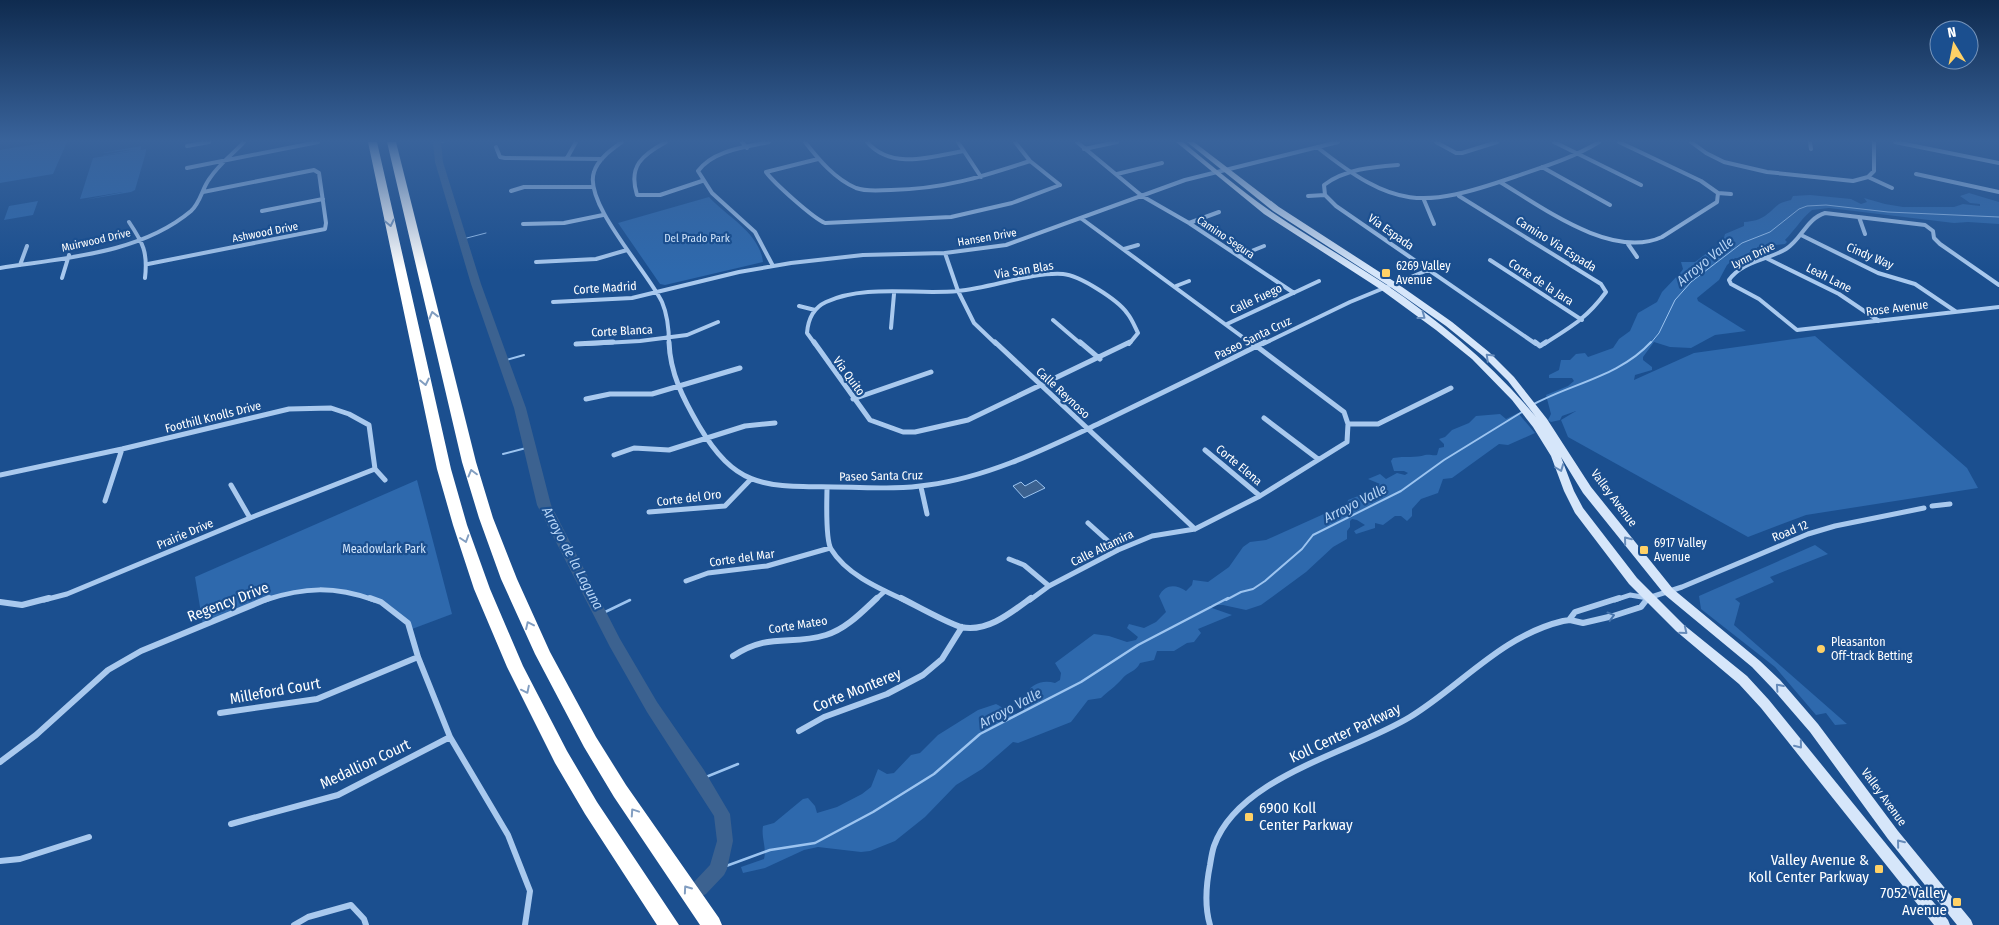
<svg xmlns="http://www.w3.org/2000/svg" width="1999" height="925" viewBox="0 0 1999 925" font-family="'Fira Sans Condensed',sans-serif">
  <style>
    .green { fill: #2e69ad }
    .water { fill: #3c6290; stroke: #9cc4f0 }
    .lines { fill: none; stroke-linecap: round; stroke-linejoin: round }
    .stream-far2 { stroke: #9cc4f0; stroke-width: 1 }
    .stream-far1 { stroke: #9cc4f0; stroke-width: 2 }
    .stream { stroke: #9cc4f0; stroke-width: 2.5 }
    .river { fill: #3c6290; fill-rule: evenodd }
    .minor-far2 { stroke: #a9c9ee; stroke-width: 4 }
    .minor-far1 { stroke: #a9c9ee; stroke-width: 5 }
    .minor { stroke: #a9c9ee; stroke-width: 6 }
    .secondary { fill: #d6e6fa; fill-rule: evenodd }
    .motorway { fill: #fff; fill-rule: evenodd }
    .oneway { stroke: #829ec1 }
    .oneway2 { stroke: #668bba }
    .oneway3 { stroke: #4674ac }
    .poi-dot { fill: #ffd166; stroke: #1b4f8f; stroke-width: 2 }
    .labels { text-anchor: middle; stroke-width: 4.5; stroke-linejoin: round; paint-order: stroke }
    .far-street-label { font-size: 11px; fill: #fff; stroke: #1b4f8f }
    .far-park-label { font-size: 11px; fill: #cfe3fa; stroke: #1b4f8f }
    .street-label { font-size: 12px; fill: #fff; stroke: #1b4f8f }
    .poi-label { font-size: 12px; fill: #fff; stroke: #1b4f8f; text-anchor: start }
    .park-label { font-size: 12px; fill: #cfe3fa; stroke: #1b4f8f }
    .water-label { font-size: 14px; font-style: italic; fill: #b5d3f5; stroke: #1b4f8f }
    .near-street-label { font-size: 15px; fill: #fff; stroke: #1b4f8f }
    .near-poi-label { font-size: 15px; fill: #fff; stroke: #1b4f8f; text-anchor: end }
  </style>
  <rect width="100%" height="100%" fill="#1b4f8f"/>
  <path class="green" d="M49,142h18l-14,32 -53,9v-33z
    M141,146v4l5,-1v3l-11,38 -4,2 -47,8 39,-8 -43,7 13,-41 42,-7 -35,5 35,-7 -34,4z
    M1969,193l30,9v22l-31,-2 -14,1 -125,-15 -17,2c-11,9 -17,20 -27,30l2,2 -2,2 -28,3 1,5h-9l3,4 -1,4 -16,-2 -8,7 -8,15 -22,18 1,3 48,30 -31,4 -24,13 -21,-1 -16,-5 -11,15v3l9,7v3l-17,5 -1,5 60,-27 121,-17 152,132 11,20 -172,27 -58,22 -180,-100 -7,-17 15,-9 -14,5 -2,4 -9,2 -3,-2 3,-6 -5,-19 22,-9 6,-5 -2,-3h-23v-3l10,-5 2,-10h9l6,-6 9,-1 3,4 25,-9 6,-9 11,-8 8,-18 19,-11 5,-10 19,-20 2,-3 -2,-7h14l28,-21 2,-7 19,-8v-4c19,-1 23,-8 35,-18 3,-2 8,-3 12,-4l2,-4 17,-1 41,4 10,5 6,-2 -3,-4 21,6 18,3h51l9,-3 17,2v-2l-10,-1 -10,-7z
    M709,197c17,19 51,36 54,65l-98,23 -5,-1 -42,-61z
    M38,201l-5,14 -29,5 5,-14z
    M1518,413l17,20 -27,12 -9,-1 -47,34 -9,1 -5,14 -17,6 -9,10v7l-5,5 -6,-5h-6l-12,9 -8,-2v5l-19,6 -2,-3 11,-6 -8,-5 -5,-1 -2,2v6l-3,4v8l-14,8 -27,25 -45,33 -15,5 -23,-5h-13l2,3 20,7 -34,14 3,4 -7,9 -7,1 -13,8h-17l-3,9 -14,3c-4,9 -13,9 -18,16 -7,8 -14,12 -21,19l-13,2 -17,22 -53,21 -5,-1 -31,27 -26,16 -31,32 -30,24 -25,10 -9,1 -43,-5 -14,3 -39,18 -22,5 -2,-6 23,-8c3,-11 -3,-21 -1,-33l11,-3 29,-24 5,-1 7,8 2,7 20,-6 25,-13 9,-7 7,-18 9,5 7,-1 17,-18 9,-2 18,-18 40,-25 18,-6c10,5 14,12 26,9 4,-5 1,-10 3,-16 4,-13 18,-18 30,-14l5,-3 1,-7 -6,-10 39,-29 15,2 18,6 9,-2 2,-3 -11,-9 2,-4 15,4 12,-6 10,-10 -7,-16c6,-12 17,-12 27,-5l6,-6 1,-5 15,2 21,-15 14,-20 7,-5 16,-2 60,-27 16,1 4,-3 2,-11 18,-7 14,-9 -12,-5 12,-5 6,5 11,-6 8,2 3,-2 -4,-2h-10l-3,-10 2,-3c12,-2 23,0 32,-3 5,-1 8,1 12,0l2,-7 5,-1v-3l-5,-5 6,-2 7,-7 17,-7 7,-7 24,-2 6,5z
    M417,480l35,134 -40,15 -21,-23 -56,-16 -50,5 -82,30 -8,-48z
    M1815,545l13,9 -58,23 4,5 -39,17 5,4 -6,22 113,99 -12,1 -9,-12 -10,2 -41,-48 -74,-58 -2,-13z"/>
  <path class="water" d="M1036,480l9,8 -21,10 -11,-12 8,-4 4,4z"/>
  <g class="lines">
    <path class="stream-far2" d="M439,143l5,-1
      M463,239l23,-6
      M1650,344l9,-11 16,-33 16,-18 51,-39 28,-11 29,-23 8,-3 19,-1 62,7 111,5"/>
    <path class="stream-far1" d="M503,361l21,-6
      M1534,404c39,-21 86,-28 117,-62
      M503,454l27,-7
      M1226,600l15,-8 12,-3 12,-8 37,-32 11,-14 88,-44 43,-31 78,-48"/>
    <path class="stream" d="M601,614l29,-14
      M701,779l37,-15
      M718,869l52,-19 45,-7 58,-31 61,-38 46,-40 101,-52 57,-37 90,-47"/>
    <path class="river" d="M433,142h8l2,20 38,122 45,124 25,97 69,134 37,63 47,68 26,44 3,27 -6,28 -3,6 -18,19 -6,3 -6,-3 -3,-6 3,-6 16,-17 7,-24 -3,-25 -67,-104 -37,-65 -73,-142 -23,-97 -43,-124 -36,-122z"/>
    <path class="minor-far2" d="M622,142c-11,8 -24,17 -28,30 -11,31 54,100 68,130 6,14 7,27 7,42
      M666,142c-24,13 -38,24 -29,53h23l42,-14
      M742,142l5,6
      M769,142c-23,5 -56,8 -71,29l14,22 43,39 18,34
      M805,142c14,18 30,37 51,46 11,4 24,2 35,2 53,-1 90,-13 139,-29
      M867,142c24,28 64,15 96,9
      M958,142l23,35
      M1015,142l15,19 30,24
      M1077,142l65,54 47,27 105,70
      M1436,142l20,11h6l35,-11
      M1554,142l87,43
      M1691,142l15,11 18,9 43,10 86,9 15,-4 6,-6v-29
      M1810,142l1,7
      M1895,142l104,21
      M187,146l22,-4
      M496,147l4,10 5,1 97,1
      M1317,147c78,62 104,62 197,30 29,-10 59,-19 85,-35
      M1084,149l33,-7
      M567,158l9,-16
      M818,159l-52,13c8,11 47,46 59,51l126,-6 61,-14 48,-18
      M1398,165c-26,2 -53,4 -74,20l1,10 11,11 200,138
      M1542,167l68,38
      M187,168l131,-26
      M1117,174l45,-11
      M1916,174l83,18
      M1868,177l24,11
      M1500,182c42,25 112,78 162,55l55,-35 1,-9 -17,-12 -82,-39
      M511,191l13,-4h67
      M1718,193l13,1
      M1308,196l17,-1
      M1459,196l142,88 5,8c-19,26 -35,35 -62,52
      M1424,200l10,24
      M262,211l61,-12
      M1859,217l6,17
      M1082,219l170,125
      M129,222c14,21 19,30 16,56
      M1189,223l30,-11
      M523,224l41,-1 39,-8
      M1801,235l77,38 37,11 40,27
      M1628,244l9,13
      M1124,249l14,-4
      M945,253l13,38 16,32 22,21
      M1239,256l25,-10
      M1766,258l73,36 40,27
      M1490,260l92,60
      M536,262l60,-3 31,-9
      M148,264l177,-35 1,-6 -7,-50 -5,-3 -111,22
      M20,265l7,-19
      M0,268c63,-10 140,-14 191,-57 10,-9 11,-23 19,-33 9,-14 23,-24 34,-36
      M62,278l7,-23
      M1999,285l-59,-41 -6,-6 -1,-7 -8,-6 -100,-12c-19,6 -23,26 -39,36 -18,11 -44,12 -57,31l2,4 28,15 38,31 202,-23
      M1176,286l13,-5
      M553,302l79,-4 107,-26 52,-9 72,-8 82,-2 61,-8 179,-65 153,-38
      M799,306l16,4
      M1053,320l28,24
      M1227,324l92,-43
      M891,328l3,-34
      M586,344l54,-3 47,-6 31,-13
      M815,344l-8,-11c1,-13 6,-25 19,-31 40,-18 89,-7 132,-11 33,-3 73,-19 105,-17 16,1 55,26 64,39 5,6 8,14 11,20l-9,11
      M1263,344l87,-42 78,-32"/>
    <path class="minor-far1" d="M669,342c1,32 15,58 30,84 38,64 67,60 135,61 31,0 63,3 94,-2 61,-8 119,-37 174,-63 54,-26 109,-53 163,-80
      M814,342l56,78 33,12h12l53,-12 162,-78
      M995,342l200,187
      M1080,342l20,17
      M1535,342l5,4 6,-4
      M576,344l37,-2
      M586,399l24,-5h42l88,-26
      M853,399l78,-27
      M1264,418l54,41
      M1348,424h30l73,-36
      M1205,450l55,46
      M614,455l20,-7 35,2 76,-24 30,-3
      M0,475l122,-26 167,-40 42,-1 18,6 20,11 6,44 10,11
      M231,485l19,33
      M827,487c0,13 -2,52 4,62 15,25 47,39 73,51
      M921,487l6,27
      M105,501l17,-52
      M1932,506l18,-2
      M649,512l76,-6 26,-27
      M1088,523l30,27
      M1009,559l15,6 25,21
      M686,581l22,-8 59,-7 63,-18
      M44,600l23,-6 183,-76 125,-49
      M265,600c40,-13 69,-14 109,0
      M875,600l10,-9
      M1030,600l19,-14 69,-36 34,-14 43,-7 65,-33 87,-54 1,-18 -4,-12 -93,-70
      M1615,600l15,-5 18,3 34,-11 126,-53 27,-8 89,-18
      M1647,600l1,-2"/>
    <path class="minor" d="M370,598l11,4 27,21 10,34 32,80 58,98 22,56 -5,34
      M901,598c16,8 44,24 60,29 26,6 51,-15 70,-29
      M0,602l22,3 27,-7
      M1569,620l6,-8 44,-14
      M733,656c37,-24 57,-10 93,-21 20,-6 36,-23 51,-37
      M220,713l97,-14 101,-42
      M799,731l25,-14 63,-23 36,-19 19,-16 20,-32
      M0,762l36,-27 72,-65 33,-19 128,-53
      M231,824l107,-29 112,-58
      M0,861l20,-2 69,-22
      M294,925l14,-8 43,-12 13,14 2,6
      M1210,925c-6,-20 -4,-40 0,-60 1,-6 2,-13 4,-19 25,-70 137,-93 196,-129 52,-32 91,-81 153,-96l7,-1 13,3 30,-7 28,-9 7,-9"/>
    <path class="secondary" d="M1176,142h7c28,23 56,47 86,68 38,26 78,49 116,74 56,38 108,81 151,133l-28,-36 -25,-25 -37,-30 -57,-40 -116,-75 -86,-69h7l85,65 116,75 57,40 37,30 25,25 33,42 44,68 82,102 87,72 20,19 38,44 80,107 73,89 2,5h-16l-69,-86 -78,-107 -38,-44 -20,-21 -87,-72 -82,-102 -22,-36 13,34 9,17 54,70 47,47 63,51 22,24 179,220 2,5h-16l-173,-217 -22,-24 -63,-53 -47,-47 -54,-71 -11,-22 -13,-35 -18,-29 -21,-27 -40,-41 -36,-29 -56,-41 -116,-75z"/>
    <path class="motorway" d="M368,142h9l74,327 16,56 23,64 33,77 44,85 30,51 82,123h-22l-72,-111 -30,-51 -48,-96 -33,-78 -21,-64 -16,-56z
      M387,142h9l80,320 17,56 24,61 33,73 46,85 30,48 93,133 3,7h-22l-86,-128 -30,-50 -49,-93 -34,-75 -22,-61 -17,-56z"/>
  </g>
  <defs><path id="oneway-chevron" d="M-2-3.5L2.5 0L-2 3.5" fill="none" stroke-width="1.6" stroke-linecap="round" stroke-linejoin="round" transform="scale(1.25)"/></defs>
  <g class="oneway">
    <use href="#oneway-chevron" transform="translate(390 223) rotate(78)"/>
    <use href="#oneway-chevron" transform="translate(433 315) rotate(-104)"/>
    <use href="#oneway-chevron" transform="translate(425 382) rotate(78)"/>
    <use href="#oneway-chevron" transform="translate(472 473) rotate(-105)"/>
    <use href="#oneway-chevron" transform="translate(465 539) rotate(72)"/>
    <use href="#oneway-chevron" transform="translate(529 625) rotate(-115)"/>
    <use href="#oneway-chevron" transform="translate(526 690) rotate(64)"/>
    <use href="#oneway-chevron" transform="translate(634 812) rotate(-124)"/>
    <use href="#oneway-chevron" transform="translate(687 889) rotate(-125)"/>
  </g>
  <g class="oneway2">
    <use href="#oneway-chevron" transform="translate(1422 316) rotate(36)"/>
    <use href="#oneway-chevron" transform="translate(1489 357) rotate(-136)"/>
    <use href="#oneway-chevron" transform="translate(1560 468) rotate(69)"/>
    <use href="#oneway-chevron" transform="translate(1627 540) rotate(-129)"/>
    <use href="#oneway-chevron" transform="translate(1684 631) rotate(39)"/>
    <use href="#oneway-chevron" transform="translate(1779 687) rotate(-132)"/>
    <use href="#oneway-chevron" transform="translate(1799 745) rotate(51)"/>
    <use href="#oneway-chevron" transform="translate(1900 843) rotate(-129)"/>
  </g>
  <use class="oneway3" href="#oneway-chevron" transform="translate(1611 616) rotate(-15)"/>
  <linearGradient id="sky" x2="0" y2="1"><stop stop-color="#0f2b4f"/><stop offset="0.52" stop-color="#39639b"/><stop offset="1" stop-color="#39639b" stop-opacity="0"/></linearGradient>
  <rect width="1999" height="271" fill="url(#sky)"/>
  <g class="poi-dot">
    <rect x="1381" y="268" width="10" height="10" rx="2.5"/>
    <rect x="1639" y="545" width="10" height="10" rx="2.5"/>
    <circle cx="1821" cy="649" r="5"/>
    <rect x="1244" y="812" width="10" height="10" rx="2.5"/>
    <rect x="1874" y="864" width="10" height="10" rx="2.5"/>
    <rect x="1952" y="897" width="10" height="10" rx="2.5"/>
  </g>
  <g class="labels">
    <g class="far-street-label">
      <text transform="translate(265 232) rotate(-11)" y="4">Ashwood Drive</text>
      <text transform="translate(987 237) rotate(-10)" y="4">Hansen Drive</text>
      <text transform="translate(1226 237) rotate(34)" y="4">Camino Segura</text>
      <text transform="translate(96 240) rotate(-13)" y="4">Muirwood Drive</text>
      <text transform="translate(1753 255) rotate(-26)" y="4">Lynn Drive</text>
    </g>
    <g class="far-park-label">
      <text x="697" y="242">Del Prado Park</text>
    </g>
    <g class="street-label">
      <text transform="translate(1391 232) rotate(35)" y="4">Via Espada</text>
      <text transform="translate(1556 244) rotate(32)" y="4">Camino Via Espada</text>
      <text transform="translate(1870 256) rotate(23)" y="4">Cindy Way</text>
      <text transform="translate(1024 270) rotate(-9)" y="4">Via San Blas</text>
      <text transform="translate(1829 278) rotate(27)" y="4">Leah Lane</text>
      <text transform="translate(1541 282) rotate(33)" y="4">Corte de la Jara</text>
      <text transform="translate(605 288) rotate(-4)" y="4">Corte Madrid</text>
      <text transform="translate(1256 299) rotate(-25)" y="4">Calle Fuego</text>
      <text transform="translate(1897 308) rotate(-7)" y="4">Rose Avenue</text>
      <text transform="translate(622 331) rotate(-3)" y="4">Corte Blanca</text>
      <text transform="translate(1253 338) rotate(-26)" y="4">Paseo Santa Cruz</text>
      <text transform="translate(849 376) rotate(54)" y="4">Via Quito</text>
      <text transform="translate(1063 393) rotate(43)" y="4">Calle Reynoso</text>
      <text transform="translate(213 417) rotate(-14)" y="4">Foothill Knolls Drive</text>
      <text transform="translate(1239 465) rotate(40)" y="4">Corte Elena</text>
      <text transform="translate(881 476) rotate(-1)" y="4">Paseo Santa Cruz</text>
      <text transform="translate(689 498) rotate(-7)" y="4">Corte del Oro</text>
      <text transform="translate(1614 498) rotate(53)" y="4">Valley Avenue</text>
      <text transform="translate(1790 531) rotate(-22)" y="4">Road 12</text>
      <text transform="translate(185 534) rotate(-23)" y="4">Prairie Drive</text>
      <text transform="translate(1102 548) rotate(-26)" y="4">Calle Altamira</text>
      <text transform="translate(742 558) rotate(-8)" y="4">Corte del Mar</text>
      <text transform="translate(798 625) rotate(-9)" y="4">Corte Mateo</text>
      <text transform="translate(1884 797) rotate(54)" y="4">Valley Avenue</text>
    </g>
    <g class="poi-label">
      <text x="1396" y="270">6269 Valley<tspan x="1396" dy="14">Avenue</tspan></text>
      <text x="1654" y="547">6917 Valley<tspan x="1654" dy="14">Avenue</tspan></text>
      <text x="1831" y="646">Pleasanton<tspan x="1831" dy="14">Off-track Betting</tspan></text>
    </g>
    <g class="park-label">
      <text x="384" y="553">Meadowlark Park</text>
    </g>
    <g class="water-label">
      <text transform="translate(1705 261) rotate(-39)" y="5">Arroyo Valle</text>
      <text transform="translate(1355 503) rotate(-27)" y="5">Arroyo Valle</text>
      <text transform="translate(573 558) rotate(62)" y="5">Arroyo de la Laguna</text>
      <text transform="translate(1010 708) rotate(-28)" y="5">Arroyo Valle</text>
    </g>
    <g class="near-street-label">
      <text transform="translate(228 602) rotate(-21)" y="5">Regency Drive</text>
      <text transform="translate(857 690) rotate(-22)" y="5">Corte Monterey</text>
      <text transform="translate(275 691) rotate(-10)" y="5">Milleford Court</text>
      <text transform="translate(1345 733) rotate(-25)" y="5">Koll Center Parkway</text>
      <text transform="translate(365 764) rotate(-25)" y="5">Medallion Court</text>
    </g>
    <g class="near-poi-label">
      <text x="1259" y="813" text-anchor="start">6900 Koll<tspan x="1259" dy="17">Center Parkway</tspan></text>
      <text x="1869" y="865">Valley Avenue &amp;<tspan x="1869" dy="17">Koll Center Parkway</tspan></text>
      <text x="1947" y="898">7052 Valley<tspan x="1947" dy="17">Avenue</tspan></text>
    </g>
  </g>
  <g transform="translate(1954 45) rotate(350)"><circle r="24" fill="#1b4f8f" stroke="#7695bc"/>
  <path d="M0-4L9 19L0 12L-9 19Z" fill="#ffd166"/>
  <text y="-8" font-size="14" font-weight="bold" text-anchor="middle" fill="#ffffff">N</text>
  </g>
</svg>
